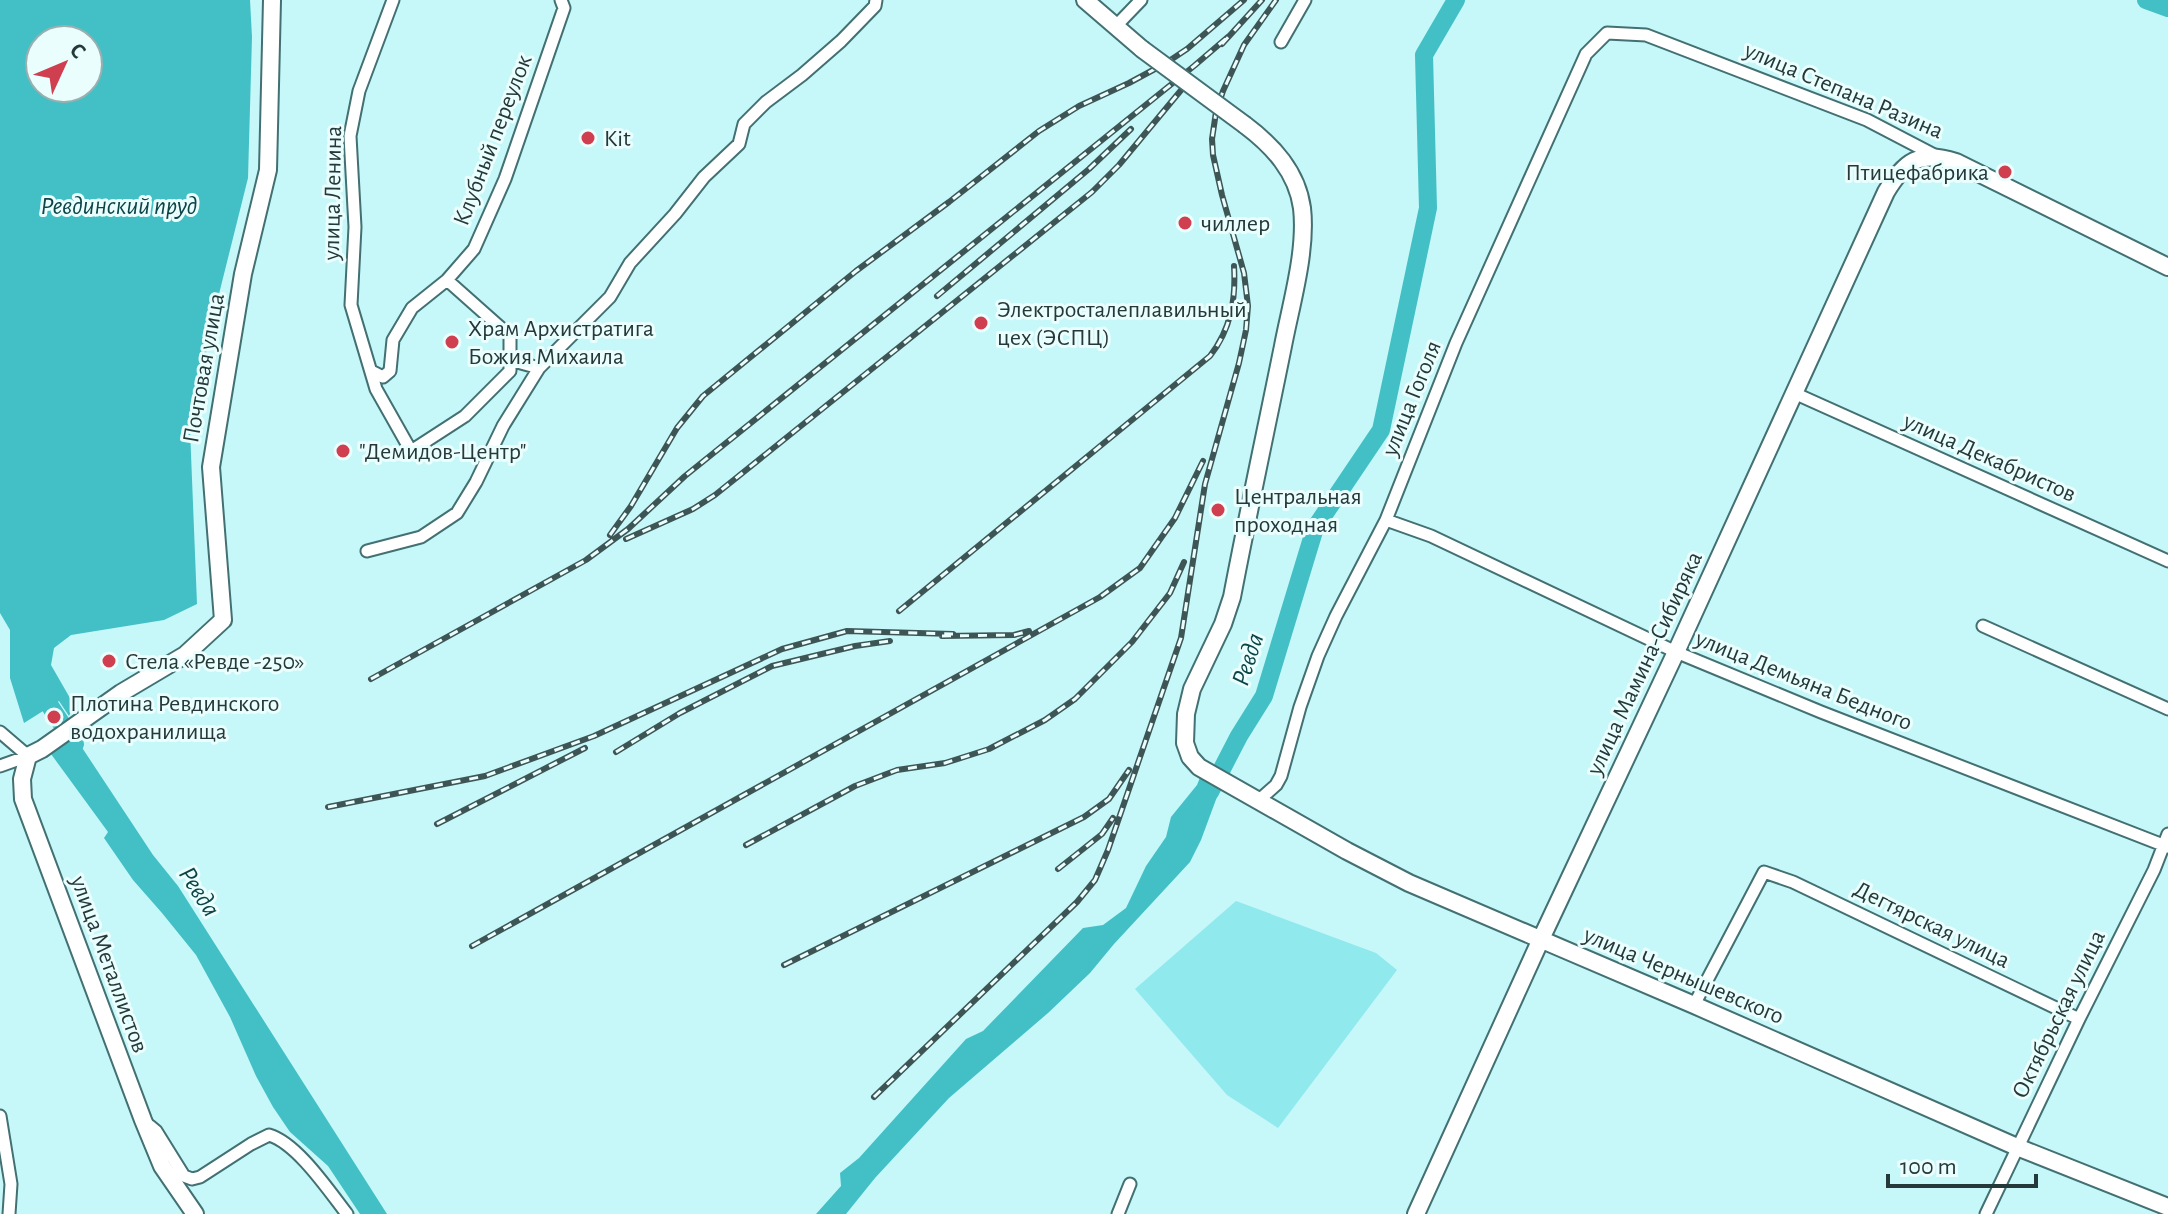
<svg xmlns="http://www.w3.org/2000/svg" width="2168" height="1214" viewBox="0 0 2168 1214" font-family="'Alegreya Sans',sans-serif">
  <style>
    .green { fill: #90e9ec }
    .water { fill: #43c0c5; fill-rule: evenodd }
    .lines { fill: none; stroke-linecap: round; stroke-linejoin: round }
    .river { stroke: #43c0c5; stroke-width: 18 }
    .street-casing { stroke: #437072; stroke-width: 15 }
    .secondary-casing { stroke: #437072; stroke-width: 20 }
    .street { stroke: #fff; stroke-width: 11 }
    .secondary { stroke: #fff; stroke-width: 16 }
    .rail-casing { stroke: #3e5556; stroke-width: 6 }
    .rail { stroke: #ebfefe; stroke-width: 3; stroke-dasharray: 9; stroke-linecap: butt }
    .secondary-bridge-casing { stroke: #437072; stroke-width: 20; stroke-linecap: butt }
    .secondary-bridge { stroke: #fff; stroke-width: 16 }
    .poi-dot { fill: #cf3f50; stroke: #ebfefe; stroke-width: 3 }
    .labels { text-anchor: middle; stroke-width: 6; stroke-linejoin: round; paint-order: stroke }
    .street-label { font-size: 24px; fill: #26393a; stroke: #ebfefe }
    .poi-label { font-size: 24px; fill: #26393a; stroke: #ebfefe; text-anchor: start }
    .water-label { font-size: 26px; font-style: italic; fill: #0c4447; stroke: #ebfefe }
  </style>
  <rect width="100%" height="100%" fill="#c6f7f9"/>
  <path class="green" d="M1236,901l140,52 21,17 -119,158 -51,-33 -92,-106z"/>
  <path class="water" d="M0,0h250l2,37 -4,141 -32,128 -26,123 7,175 -33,16 -93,15 -17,13 -3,17 23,40 -5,11 -10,-15 -35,22 -14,-45v-48l-10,-17zM88,40v48h-48v-48z
    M75,737l78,118 25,31 209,328h-27l-32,-48 -38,-34 -17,-25 -17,-31 -26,-59 -34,-62 -34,-42 -29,-33 -29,-42 4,-6 -57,-78z
    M1201,775l20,11 -20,54 -11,22 -76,82 -24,29 -42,40 -99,85 -74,80 -29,36h-30l25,-28 -1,-13 19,-15 107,-119 17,-8 100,-103 20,-3 23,-17 20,-42 20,-29 5,-20 26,-32z"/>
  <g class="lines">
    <path class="river" d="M2146,0l22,8
      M40,683l10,23 25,38
      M1210,792l29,-56 25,-40 51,-168 66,-98 47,-222 -4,-153 32,-55"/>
    <defs>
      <path id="street" d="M393,0l-34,91 -9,45 5,91 -4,78 25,84 35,62 54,-35 45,-45v-35l-63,-56
        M1115,27l26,-27
        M1281,42l24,-42
        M510,360l29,8
        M371,371l12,6 7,-6 3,-31 19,-32 35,-28 27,-31 31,-70 59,-171 -3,-8
        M1794,393l374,168
        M1386,520l45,16 245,116 145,60 347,135
        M367,551l54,-14 36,-24 19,-31 27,-56 36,-58 71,-71 20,-34 45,-49 29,-37 35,-33 5,-20 22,-22 36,-27 39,-34 34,-35 1,-6
        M1983,626l185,83
        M0,732l28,24 -28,10
        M1259,800l17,-15 5,-9 19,-69 18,-51 18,-40 50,-96 70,-177 130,-289 21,-21 39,2 221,85 69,36
        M1694,1005l70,-133 29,10 286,137
        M0,1116l11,68 -2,30
        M150,1126l6,5 28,45 8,3 8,-2 51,-33 18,-9c28,8 60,56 78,79
        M1118,1214l12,-30
        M1986,1214l93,-195 75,-149 14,-36"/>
      <path id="secondary" d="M1085,0l57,49
        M1245,125c28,21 52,47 57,83 5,43 -11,96 -19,138 -17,84 -35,167 -51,251l-9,27 -31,65 -6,25 -1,29 5,14 9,10 148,84 62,32 285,122 323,142 151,60
        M195,1214l-33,-48 -19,-46 -120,-321 -1,-20 6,-23 14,-7 79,-56 64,-38 38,-35 -12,-153 32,-193 25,-104 4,-170
        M1416,1214l125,-275 135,-287 210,-460c19,-31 33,-42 70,-30l212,105"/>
    </defs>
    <use href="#street" class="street-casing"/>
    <use href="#secondary" class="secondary-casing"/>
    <use href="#street" class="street"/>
    <use href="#secondary" class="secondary"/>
    <defs>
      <path id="rail" d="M1222,44l40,-44
        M937,296l152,-127 42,-40
        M610,535l21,-29 46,-78 26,-32 153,-125 93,-69 90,-71 40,-25 50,-23 37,-20 21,-14 57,-49
        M626,539l67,-30 22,-14 377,-303 27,-27 68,-82
        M899,611l311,-255c21,-27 26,-57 24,-90
        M942,636l72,-1 15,-4
        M371,679l215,-119 42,-31 57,-53 509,-410 35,-30
        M616,752l64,-39 92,-47 83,-20 35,-5
        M328,807l157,-31 109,-40 188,-87 65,-18 106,3
        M437,824l148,-76
        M746,845l109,-59 42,-16 48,-7 44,-14 56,-29 30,-21 57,-57 38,-49 14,-31
        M1058,869l44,-35 11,-16
        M472,946l628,-349 40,-29 35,-50 28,-57
        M784,965l300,-148 25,-18 20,-29
        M874,1097l203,-195 18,-22 13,-30 73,-212 24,-154 34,-121 7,-33 2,-24 -4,-33 -22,-78 -9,-40 -1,-16 4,-27 7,-21 21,-46 32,-45"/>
    </defs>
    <use href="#rail" class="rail-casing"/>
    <use href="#rail" class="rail"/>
    <defs>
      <path id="secondary-bridge" d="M1142,49l103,76"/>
    </defs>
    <use href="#secondary-bridge" class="secondary-bridge-casing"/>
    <use href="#secondary-bridge" class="secondary-bridge"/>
  </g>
  <g class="poi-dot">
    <circle cx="588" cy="138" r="8"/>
    <circle cx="2005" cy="172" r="8"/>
    <circle cx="1185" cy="223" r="8"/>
    <circle cx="981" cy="323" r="8"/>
    <circle cx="452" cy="342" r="8"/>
    <circle cx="343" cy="451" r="8"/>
    <circle cx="1218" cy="510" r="8"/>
    <circle cx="109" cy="661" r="8"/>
    <circle cx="54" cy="717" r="8"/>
  </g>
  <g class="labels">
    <g class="street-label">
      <text transform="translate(1844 90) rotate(23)" y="8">улица Степана Разина</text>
      <text transform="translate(492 140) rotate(-69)" y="8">Клубный переулок</text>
      <text transform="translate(332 193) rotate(-89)" y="8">улица Ленина</text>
      <text transform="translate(203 368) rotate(-80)" y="8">Почтовая улица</text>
      <text transform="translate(1411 398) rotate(-68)" y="8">улица Гоголя</text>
      <text transform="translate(1990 457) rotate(24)" y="8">улица Декабристов</text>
      <text transform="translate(1644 663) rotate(-65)" y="8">улица Мамина-Сибиряка</text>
      <text transform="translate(1804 680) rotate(22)" y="8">улица Демьяна Бедного</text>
      <text transform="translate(1932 924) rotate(26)" y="8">Дегтярская улица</text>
      <text transform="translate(110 964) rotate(70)" y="8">улица Металлистов</text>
      <text transform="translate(1684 975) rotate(23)" y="8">улица Чернышевского</text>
      <text transform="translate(2058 1014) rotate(-64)" y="8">Октябрьская улица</text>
    </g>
    <g class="poi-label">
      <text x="604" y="146">Kit</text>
      <text x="1989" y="180" text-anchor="end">Птицефабрика</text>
      <text x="1201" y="231">чиллер</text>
      <text x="997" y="317">Электросталеплавильный<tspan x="997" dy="28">цех (ЭСПЦ)</tspan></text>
      <text x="468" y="336">Храм Архистратига<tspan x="468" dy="28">Божия Михаила</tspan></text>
      <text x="359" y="459">"Демидов-Центр"</text>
      <text x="1234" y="504">Центральная<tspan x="1234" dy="28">проходная</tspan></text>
      <text x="125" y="669">Стела «Ревде -250»</text>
      <text x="70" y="711">Плотина Ревдинского<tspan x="70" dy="28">водохранилища</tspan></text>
    </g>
    <g class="water-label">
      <text x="119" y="214">Ревдинский пруд</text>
      <text transform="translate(1247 659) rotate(-72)" y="9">Ревда</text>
      <text transform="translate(200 891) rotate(57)" y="9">Ревда</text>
    </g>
  </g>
  <g transform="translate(64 64) rotate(46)"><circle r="38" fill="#ebfefe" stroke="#9cafb0" stroke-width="2"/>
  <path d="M0-6L14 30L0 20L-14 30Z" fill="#cf3f50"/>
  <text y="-12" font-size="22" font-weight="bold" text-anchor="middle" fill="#26393a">С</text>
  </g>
  <path d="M1888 1174v12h148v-12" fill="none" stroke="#26393a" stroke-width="4"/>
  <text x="1900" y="1174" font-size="24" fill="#26393a" stroke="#ebfefe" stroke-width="6" paint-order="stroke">100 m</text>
</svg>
